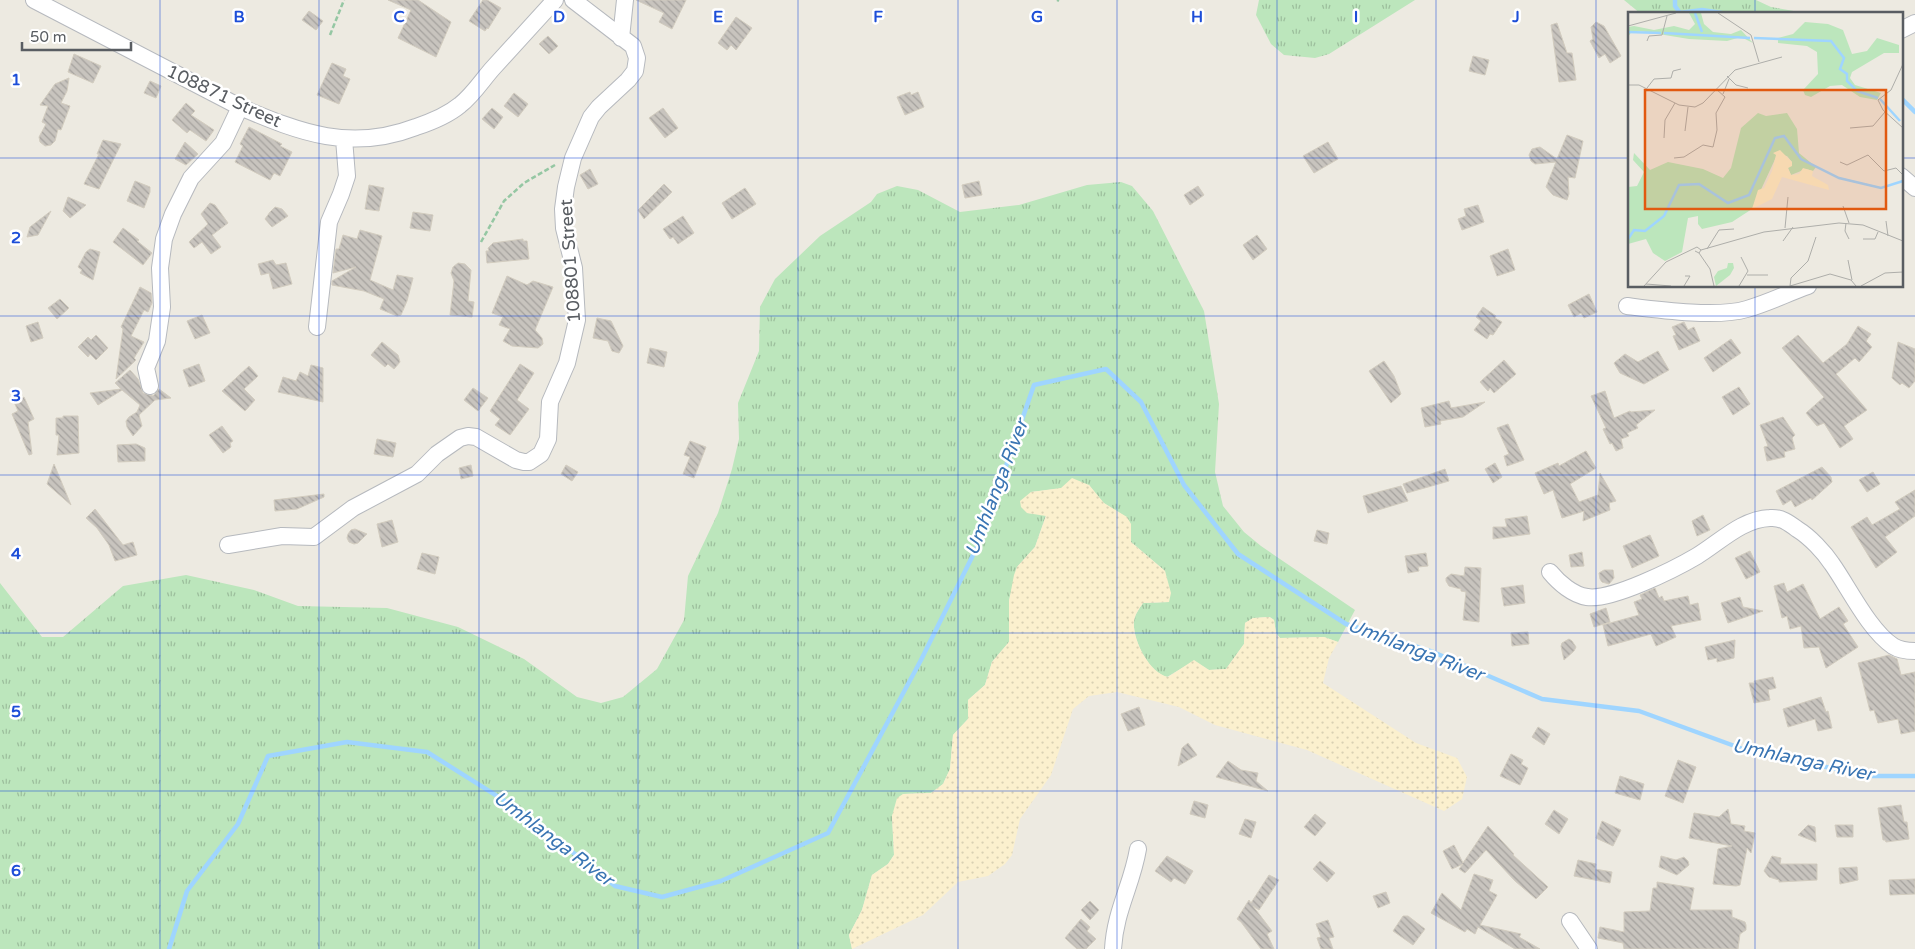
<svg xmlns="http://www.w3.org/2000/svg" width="1915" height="949" viewBox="0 0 1915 949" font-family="'Varela Round',sans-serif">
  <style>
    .grass { fill: url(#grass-tufts) }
    .sand { fill: url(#sand-dots) }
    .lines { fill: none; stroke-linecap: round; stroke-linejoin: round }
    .stream { stroke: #9fd5ff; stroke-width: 4.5 }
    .building { fill: url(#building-back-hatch); stroke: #d2ccbf }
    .minor-casing { stroke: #b6b9be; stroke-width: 18 }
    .path { stroke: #95c7a3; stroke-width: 2.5; stroke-dasharray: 5 2.5; stroke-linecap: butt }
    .minor { stroke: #fff; stroke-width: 16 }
    .grid { fill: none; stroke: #1d4ed8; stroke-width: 1; stroke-opacity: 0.55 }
    .labels { text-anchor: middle; stroke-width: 5; stroke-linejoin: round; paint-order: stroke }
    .street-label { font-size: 18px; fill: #595d62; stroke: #fff }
    .water-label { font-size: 19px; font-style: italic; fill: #3a75b3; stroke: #fff }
    .inset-river { fill: none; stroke: #9fd5ff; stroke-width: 2.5 }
    .inset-road { fill: none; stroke: #aeaeaa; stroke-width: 1 }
    .view { fill: #e15910; fill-opacity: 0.15; stroke: #e15910; stroke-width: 2.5 }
    .inset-edge { fill: none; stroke: #595d62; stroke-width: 2.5 }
    .grid-label { font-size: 16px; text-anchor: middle; font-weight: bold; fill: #1d4ed8; stroke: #fff; stroke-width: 5; stroke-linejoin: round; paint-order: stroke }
  </style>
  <defs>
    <pattern id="grass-tufts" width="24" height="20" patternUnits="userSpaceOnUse" patternTransform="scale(1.25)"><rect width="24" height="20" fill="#bce6bc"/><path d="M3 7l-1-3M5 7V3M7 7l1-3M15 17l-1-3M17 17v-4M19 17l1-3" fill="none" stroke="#9cbe9c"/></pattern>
    <pattern id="sand-dots" width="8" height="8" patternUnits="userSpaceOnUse" patternTransform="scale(1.25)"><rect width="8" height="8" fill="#fbf0ce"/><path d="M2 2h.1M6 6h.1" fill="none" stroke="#d9d0b3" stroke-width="1.8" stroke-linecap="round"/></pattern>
    <pattern id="building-back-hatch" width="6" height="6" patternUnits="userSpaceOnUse" patternTransform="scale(1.25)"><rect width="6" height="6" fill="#c8c4be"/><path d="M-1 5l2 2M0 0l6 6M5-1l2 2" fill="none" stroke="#a5a29e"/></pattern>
  </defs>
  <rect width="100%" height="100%" fill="#edeae1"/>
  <path class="grass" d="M1259,0h156l-86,54 -14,4 -31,-3 -13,-11 -15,-29z
    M1624,0h132l15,7 40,7h-170z
    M1121,182l11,4 21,25 51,100 15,93 -4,68 8,34 21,26 17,14 94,64 -17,32 -14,-5 -44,1 -4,-5 -2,-13 -4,-3 -17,1 -8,5 -1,21 -18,25 -17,1 -15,-9 -27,16c-18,-4 -35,-38 -33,-56 1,-7 5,-12 9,-18l26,-1 -4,-31 -34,-29c-1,-31 -5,-22 -26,-38 -6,-5 -11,-13 -16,-19l-58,7 -4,21 19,2 -11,32 -18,20 -8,34v41l-17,20 -7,23 -17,15v19l-15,16 -3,34 -7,15 -12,9 -28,1 -11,22 2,39 -6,9 -16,11 -10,35 -13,25 3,14h-852v-366l42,54h21l60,-51 63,-11 68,15 44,16 89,2 71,19 66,32 53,38 24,6 22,-6 34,-28 27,-49 4,-44 30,-63 14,-44 7,-30 -1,-36 21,-52 1,-44 15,-28 45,-43 51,-34 6,-8 20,-8 21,4 42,22 59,-7 68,-20z"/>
  <path class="sand" d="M1072,478l17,7 15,18 23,14 4,7v18l34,29 6,22 -2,9 -26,1c-4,6 -8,11 -9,18 -2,18 15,52 34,56l26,-17 15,10 17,-1 18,-25 1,-21 8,-5 16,-1 5,3 2,13 4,5 44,-1 14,5 -9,16 -6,25 93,60 41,15 10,19 -5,22 -18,12 -137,-61 -92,-25 -36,-18 -62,-15 -28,4 -16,13 -22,66 -31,44 -8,36 -7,9 -17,12 -30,6 -35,33 -71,34 -3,-14 13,-25 10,-35 16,-11 6,-9 -2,-39 5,-18 6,-4 28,-1 12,-9 7,-15 3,-34 15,-16v-19l17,-15 7,-23 17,-20v-41l5,-26 3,-8 18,-20 11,-31 -19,-3 -6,-6 -1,-6 11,-9 30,-4z"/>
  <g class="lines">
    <path class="stream" d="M1675,0v6l5,7 22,-3 26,4
      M1901,98l14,14
      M169,949l18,-58 51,-67 30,-68 79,-14 80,10 94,59 94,75 47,11 59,-16 107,-48 93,-173 59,-119 54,-156 72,-16 35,33 43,83 54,69 108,70 87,28 109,47 97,12 112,41 120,24h44"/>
  </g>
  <path class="building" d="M388,0h30l33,22 -15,35 -38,-19 13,-28z
    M483,0h4l14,8 -13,21 -1,-1 -2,3 -16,-10z
    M636,0h50l-14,29 -13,-7 5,-9z
    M309,11l14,10 -7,9 -14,-10z
    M736,17l16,11 -16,22 -5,-5 -4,5 -9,-7z
    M1596,22l8,4 17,30 -11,7 -5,-9 -6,4 -9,-17 3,-2 -2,-12z
    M1557,23l10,30h5l4,27 -17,2 -8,-57z
    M548,36l10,10 -9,8 -10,-10z
    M74,54l27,12 -8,17 -25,-11z
    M1473,56l16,4 -4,15 -16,-4z
    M332,63l14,6 -3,7 7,3 -11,25 -22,-9z
    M69,78l-2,13 -6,12 9,3 -9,24 -3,-1 -3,12 -4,4 -6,1 -5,-4 -1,-5 7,-13 -4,-2 6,-16 -8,-1 15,-21z
    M150,81l11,5 -5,12 -12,-5z
    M910,92l1,3 7,-3 6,15 -19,8 -8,-18z
    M514,93l14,11 -10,13 -14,-11z
    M186,103l9,8 -4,4 23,15 -8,11 -16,-11 -3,3 -15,-13z
    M492,108l11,9 -9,12 -12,-10z
    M663,108l15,20 -13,10 -16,-20z
    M249,127l33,17 -2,2 12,6 -12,24 -6,-3 -4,7 -35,-18 8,-16 -3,-2z
    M1567,135l16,6 -8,37 -7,-1 1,17 -2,6 -14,-5 -7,-8 10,-25 -21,2 -4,-3 -2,-6 3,-6 8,-2 17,12z
    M103,140l18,4 -22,45 -15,-5 15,-30h-2z
    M185,142l13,12 -12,11 -11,-6z
    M1328,142l10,17 -24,14 -11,-17z
    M590,169l8,15 -10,5 -8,-14z
    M135,181l15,6v5l-6,16 -17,-7z
    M979,181l3,14 -17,3 -3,-13z
    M664,184l8,8 -28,27 -6,-9z
    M369,185l15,3 -5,23 -14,-2z
    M1198,186l6,9 -14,10 -6,-10z
    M745,188l11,16 -24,15 -10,-16z
    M68,197l18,8 -16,13 -7,-7z
    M210,203l5,2 13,18 -16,12 9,12 -10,7 -9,-12 -8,6 -5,-6 19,-18 -7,-10z
    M1478,205l6,17 -22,8 -4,-11 8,-3 -2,-7z
    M275,207l7,2 6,7 -16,11 -7,-8 5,-7z
    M51,211l-13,24 -11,2 3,-10z
    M413,212l20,3 -3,16 -20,-3z
    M683,216l11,17 -16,11 -5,-7 -3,2 -7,-10z
    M123,228l16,12 -2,1 15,12 -9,12 -30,-23z
    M360,230l22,6 -12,44 23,10 4,-15 16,3 -6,23 -6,14 -4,1 -17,-7 4,-10 -20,-8 -32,-6v-4l24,-14 -23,6 3,-24h3l4,-14 14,4z
    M1257,235l10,14 -14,11 -10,-15z
    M523,239v2h4l2,18 -42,4 -1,-12h3l-1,-3 5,-5z
    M90,249l10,3 -7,28 -13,-7 2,-3 -4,-3 8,-15z
    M1508,249l7,21 -18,6 -7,-20z
    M273,260l3,5 10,-2 6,21 -19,5 -4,-16 -8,2 -3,-11z
    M458,263l7,1 6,6 -3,31 6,1 -2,15 -22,-2 4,-34 -3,-8 2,-6z
    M507,276l20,9 6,-4 20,6 -18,43 7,8 1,6 -5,4 -26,-2 -9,-5 7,-12 -11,-4 4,-8 -11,-4z
    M140,287l11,6 1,10 -4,9 -4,-2 -13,26 13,6 -10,16 2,2 -20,19 7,-50 -2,-2z
    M1589,294l8,18 -13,6 -3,-5 -7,4 -6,-12z
    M60,299l9,9 -12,11 -9,-11z
    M1483,307l13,9 -1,2 7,4 -9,13 -3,-1 -3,5 -13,-9 7,-9 -5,-4z
    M202,315l8,18 -15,6 -8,-18z
    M597,318l14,3 12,25 -4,7 -7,-2 -4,-10 -15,-3z
    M38,322l5,16 -12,4 -5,-16z
    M1684,322l4,8 6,-3 6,14 -21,9 -6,-14 3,-1 -4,-8z
    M1858,326l13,8 -5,7 6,6 -13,15 -4,-4 -19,16 31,36 -23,16 9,13 -13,9 -16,-25 -7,3 -11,-13 18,-16 -42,-49 16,-13 25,28 24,-19z
    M96,335l12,13 -12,12 -6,-6 -2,3 -10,-10 10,-10 3,3z
    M1731,339l10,14 -28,19 -9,-14z
    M382,342l16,13 2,7 -6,7 -6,-5 -3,3 -14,-12z
    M1898,342l17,7v32l-6,7 -7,-5 -2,2 -8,-7z
    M650,348l17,4 -3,15 -17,-4z
    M1658,351l11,19 -25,14 -24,-11 -6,-10 11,-9 13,8z
    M1504,360l12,14 -22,19 -4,-5 -2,3 -8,-9z
    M1384,361l10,15 7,18 -10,9 -22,-32z
    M199,364l6,17 -16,6 -6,-17z
    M520,364l14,9 -17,27 12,9 -19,26 -15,-10 5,-6 -10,-8z
    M311,365l12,3v34l-45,-10 5,-15 13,4 4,-9 8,4z
    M249,366l9,10 -14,13 11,11 -10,11 -23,-20z
    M130,370l8,9 5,14 10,3 6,-7 12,9 -16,2 -16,15 3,11 -9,10 -6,-9 -1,-6 3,-4 8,-5 3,-7 -18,-15 -24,15 -8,-12 31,-4 -6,-6z
    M1739,387l11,17 -17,11 -11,-18z
    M473,388l15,10 -10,13 -14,-11z
    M1605,391l9,27 16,-7 1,1 24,-2 -19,15 2,3 -11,5 2,3 -8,3 2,9 -7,3 -4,-8 -2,1 -7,-15 3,-1 -15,-32z
    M24,397l10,22 -6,3 4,32 -3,1 -17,-41 6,-3 -4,-9z
    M1449,401l2,7 34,-6 -22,15 -23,4 1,3 -16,3 -4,-19z
    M63,416h15l1,37 -22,2 2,-20h-3v-17h7z
    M1783,417l12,18 -3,3 3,11 -11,3 1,5 -18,4 -3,-14 4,-1 -8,-21z
    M1508,424l16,36 -17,6 -3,-10 5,-2 -12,-26z
    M222,426l11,15 -3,2 1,4 -8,6 -14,-18z
    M377,439l19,4 -3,14 -19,-3z
    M690,441l16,6 -12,31 -11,-4 7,-17 -6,-2z
    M136,444l9,4v13l-27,1 -1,-17z
    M1586,451l10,17 -26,16 9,18 19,-7 2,-22 16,28 -7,2 1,7 -27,11 1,-10 -22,7 -9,-28 -9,4 -9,-21 23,-10 1,3z
    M1495,463l7,14 -9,6 -8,-14z
    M54,464l17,41 -24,-21z
    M471,465l2,11 -12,3 -2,-11z
    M566,465l12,7 -6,9 -11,-7z
    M1822,467l9,10 1,5 -20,18 -1,-2 -16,9 -4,-7 -8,5 -7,-14z
    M1445,469l4,12 -42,12 -4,-9z
    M1873,472l7,12 -13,8 -8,-12z
    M1401,486l7,15 -40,12 -5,-17z
    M1915,490v26l-30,21 12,15 -21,16 -25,-41 16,-10 5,8 28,-16 -5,-7z
    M324,494v3l-27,12 -22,2 -1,-11z
    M95,509l28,36 10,-3 4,13 -22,6 -6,-16 -12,-17 -11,-10z
    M1703,515l7,15 -13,6 -5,-15z
    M1527,516l3,18 -37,5v-12h14l-2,-8z
    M392,520l6,22 -16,5 -5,-23z
    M355,529l12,5 -9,9 -4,1 -5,-2 -2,-4 1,-4 3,-4z
    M1317,530l12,3 -2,11 -13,-3z
    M1650,535l9,21 -27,12 -9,-22z
    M1750,551l10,21 -14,7 -11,-21z
    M1582,552l2,14 -13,1 -2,-12z
    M422,553l17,4 -4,17 -18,-5z
    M1426,553l2,13 -10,1 1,4 -11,2 -3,-17z
    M1465,567l16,1 -2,54 -16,-2 3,-28 -5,-1v-2l-12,-3 -3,-5v-3l5,-4 13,2z
    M1604,570h9l1,8 -5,6 -7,-2 -2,-3 -1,-6z
    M1784,583l3,9 16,-8 17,35 19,-12 9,14 -5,3 15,23 -32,21 -7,-21 -15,1 -3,-22 -11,3 -3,-13 -5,2 -8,-32z
    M1523,585l2,18 -21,3 -3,-18z
    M1655,588l4,10 3,-2 2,5 24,-5 2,9 8,-2 3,17 -30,6 5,11 -20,9 -5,-12 -43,12 -5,-21 36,-10 -5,-13 8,-3 -2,-4z
    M1740,597l3,10 20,4 -35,12 -7,-20z
    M1606,608l4,14 -16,5 -4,-13z
    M1528,632l1,12 -17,2 -1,-13z
    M1569,639l3,2 4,6 -2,4 -10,9 -3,-14 1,-3z
    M1735,640l-1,18 -17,4v-4l-9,2 -3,-13z
    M1889,655l8,4 4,16 14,-3v59l-14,3 -3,-15 -20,4 -4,-13 -4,1 -12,-48z
    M1773,677l3,11 -8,2 2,10 -16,3 -5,-20h6l-1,-2z
    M1821,697l5,15 2,-1 4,17 -14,3 -3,-12 -27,8 -5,-18z
    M1139,707l6,18 -17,6 -7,-17z
    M1538,727l12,7 -6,11 -12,-8z
    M1188,743l9,12 -19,11 4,-18z
    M1511,754l12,6 -2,4 7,4 -8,17 -20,-9z
    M1678,760l18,7 -13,36 -18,-7z
    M1228,761l13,9 17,3 -2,8 12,10 -52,-14z
    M1620,776l24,8 -4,16 -25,-7z
    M1194,801l14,4 -3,13 -15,-4z
    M1901,805l3,17h3l2,17 -23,3 -1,-2h-2l-5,-32z
    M1728,809l3,15 14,2 -1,5 11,2 -4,20 -4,-5 -7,37 -4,1 -23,-2 5,-35 14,-3 -43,-8 5,-25 25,4z
    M1554,810l14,9 -9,15 -14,-10z
    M1315,814l11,9 -11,13 -11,-9z
    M1245,819l11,3 -5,16 -12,-4z
    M1602,821l19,9 -8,16 -17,-8z
    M1808,825l7,2 1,15 -18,-7z
    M1835,825h18v12h-16z
    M1488,826l26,28 -1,1 35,32 -12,12 -21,-18 -29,-31 -21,23 -6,-4 4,-5 -11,5 -9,-18 11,-6 9,18z
    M1167,856l26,15 -8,13 -11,-6 -3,4 -16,-11z
    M1661,856l15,4 8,-3 4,4 1,4 -12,10 -18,-8z
    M1772,856l9,2 -1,6h37v16l-38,2v-2l-10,-3 -5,-6z
    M1578,860l18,4 -1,5 17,3 -2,11 -36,-7z
    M1320,861l15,12 -8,9 -14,-13z
    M1857,867l1,13 -18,4 -1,-16z
    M1474,874l19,6 -4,11 8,4 -17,30 41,9 -2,3 21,12h-25l-37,-22 -3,7 -8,-5 -2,3 -34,-19 11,-20 19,17z
    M1269,875l10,5 -20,30 -6,-4 19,25 -5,3 7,15h-13l-20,-27 -4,-3 12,-19 2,3z
    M1915,879v15l-25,1 -1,-15z
    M1657,882l37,6 -4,22h42v7l13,5 1,3v5l-6,4 -2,15h-114l-1,-6 -25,-5 2,-11 24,5v-20l26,-1 3,-23h4z
    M1386,892l4,11 -12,5 -5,-12z
    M1090,901l9,9 -9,10 -9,-10z
    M1403,916h5l17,13 -12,16 -20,-14z
    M1081,919l9,8 -3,4 9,8 -10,10h-9l-12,-11z
    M1328,920l6,17 -5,1 4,11h-12l-4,-11 4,-1 -5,-13z"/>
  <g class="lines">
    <defs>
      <path id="minor" d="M34,0l206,107c61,26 111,45 176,20 15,-5 32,-12 44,-22 13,-10 23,-26 33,-37 21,-23 42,-46 62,-68
        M1901,30l14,-7
        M621,38l4,-38
        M1901,176l14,12
        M1627,306c32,4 90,12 120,3 21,-6 41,-16 61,-23
        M317,327l12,-105 12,-28 6,-18 -3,-37
        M150,386l-4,-18 11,-27 5,-34 -2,-39 4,-29 9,-25 18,-36 32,-35 17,-36
        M228,545l54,-9 32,1 39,-29 64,-34 20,-20 23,-16 8,-2 8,1 40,23 8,2h5l12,-8 7,-15 2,-37 17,-39 10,-43 -3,-52 -10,-40 -1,-19 3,-22 7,-29 18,-41 8,-10 29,-27 7,-9 2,-13 -4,-12 -60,-46
        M1550,572c9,11 23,23 37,25 24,4 88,-28 110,-41 23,-14 45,-37 73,-38 11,-1 19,5 27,11 13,8 27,23 35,35 17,24 37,66 61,82 6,4 15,5 22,5
        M1570,921l19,28
        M1113,949c2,-38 19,-64 25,-100"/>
    </defs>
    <use href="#minor" class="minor-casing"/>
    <path class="path" d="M1057,0l2,1
      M330,35l14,-35
      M481,242l23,-41 20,-18 31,-18"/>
    <use href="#minor" class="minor"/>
  </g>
  <path class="grid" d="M160,0v949M319,0v949M479,0v949M638,0v949M798,0v949M958,0v949M1117,0v949M1277,0v949M1436,0v949M1596,0v949M1755,0v14M0,158h1629M1901,158h14M1755,286v663M0,316h1915M0,475h1915M0,633h1915M0,791h1915"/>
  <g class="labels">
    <g class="street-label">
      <text transform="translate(224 96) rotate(25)" y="6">108871 Street</text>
      <text transform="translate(570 261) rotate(-94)" y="6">108801 Street</text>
    </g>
    <g class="water-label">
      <text transform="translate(996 487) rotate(-69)" y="7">Umhlanga River</text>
      <text transform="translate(1416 649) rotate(21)" y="7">Umhlanga River</text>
      <text transform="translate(1803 759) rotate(12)" y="7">Umhlanga River</text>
      <text transform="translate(554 838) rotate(37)" y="7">Umhlanga River</text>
    </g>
  </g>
  <g transform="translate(1628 12)">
    <rect width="275" height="275" fill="#edeae1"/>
    <path d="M61,1h12l3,11 9,8 18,2 10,-4 12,13 -12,-6 -14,4 -38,-2 -49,-8h-8l-4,6v-10l6,-1 20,4 20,-4 15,4 6,-6zM177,10l23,2 15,6 9,24 15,-3 10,-13 22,7v8h-15l-32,19 -2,6 5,7 26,8 -4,7 -17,-3 -18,-12 -12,1 -19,11 -6,-2 -2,-5 15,-16 -1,-22 -10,-6 -29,-3v-5l15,-4zM130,101l8,3 21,-3 10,16 2,24 17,14 -3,4 -7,-2 -15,6 -3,-7 4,-6 -5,-6 -10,-1 -25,54 -20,13 -30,7 -4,-5v-8l-10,2 -6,34 -17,9 -12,-8 -7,-14 -18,5v-57l9,-1 7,-14 -11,-12 1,-7 16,17 18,-8 35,7 20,9 8,-10 10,-40zM100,251h5l1,5 -4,7 -14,11 -2,-9 4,-6 9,-3z" fill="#bce6bc"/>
    <path d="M152,138l12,12v4l-4,2 3,7 8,-1 4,-6 10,3 -1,5 16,9 1,5 -47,-13 -10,22 -20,10 6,-19 6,-2 8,-17 4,-16 -3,-2z" fill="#fbf0ce"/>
    <path class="inset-river" d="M67,1l7,19M0,20l33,1M36,21l86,5M126,26l77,3 13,17 -4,11 7,5v7l10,10 21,7M252,87l20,22M0,227l6,-9 11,1 19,-15 15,-31 20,-1 29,19 21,-8 26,-57 9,-2 17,23 38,19 42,10 22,-7"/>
    <path class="inset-road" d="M90,1l33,22 8,27M0,14l48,-13M19,29l2,-5 13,-1 5,-19M275,52l-12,26 -13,10 5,10 20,18M99,64l9,9 12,3M0,73h11l40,20 16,2 8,-4 32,-33 47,-13M19,76l7,-9 17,-1 2,-7 8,-2M95,82l6,-15M222,116l23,-2 12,-14M57,119l3,-24M36,126l1,-18 10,-17M46,146l10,-1 19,-12 10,2 4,-17 -1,-17 9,-16 -9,-8M212,150l7,3 21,-10 16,16 12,-3 7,7M215,194l6,17M258,209l2,15M218,211l-1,8 4,8M157,216l3,-31M235,227h12l3,-7M155,229l10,-14M79,237l12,-19 15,-1M73,238l63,-18 75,-9 24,2 40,16M71,241l11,16 4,17M220,248l4,20M119,263h21M18,272l25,2M16,274l22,-24 31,-15 4,3 -2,3 -4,-2M56,274l6,-10h-5M111,274l9,-15 -7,-14M162,274l40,-12 21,6 5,6M162,274l1,-8 17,-17 8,-24M233,274l24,-13 18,-1"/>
    <path class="view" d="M17,78h241v119h-241z"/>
    <rect width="275" height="275" class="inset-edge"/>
  </g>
  <g class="grid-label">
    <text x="239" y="22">B</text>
    <text x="399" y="22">C</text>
    <text x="559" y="22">D</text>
    <text x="718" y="22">E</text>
    <text x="878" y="22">F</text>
    <text x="1037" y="22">G</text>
    <text x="1197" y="22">H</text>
    <text x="1356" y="22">I</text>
    <text x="1516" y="22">J</text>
    <text x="16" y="85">1</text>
    <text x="16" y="243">2</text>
    <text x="16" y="401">3</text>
    <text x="16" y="559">4</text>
    <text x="16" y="717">5</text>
    <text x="16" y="876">6</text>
  </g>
  <path d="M22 42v8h109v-8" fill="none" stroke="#595d62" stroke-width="2.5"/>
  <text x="30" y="42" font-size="15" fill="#595d62" stroke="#ffffff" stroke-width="4" paint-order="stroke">50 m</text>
</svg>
